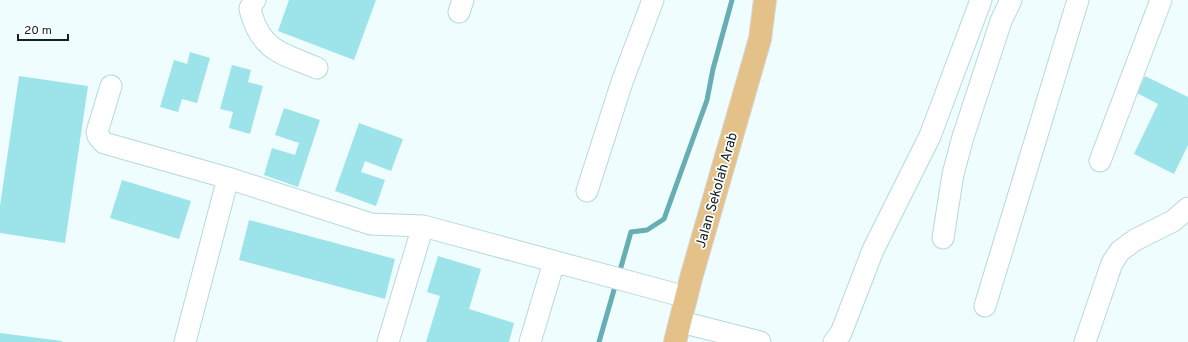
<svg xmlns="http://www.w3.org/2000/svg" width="1188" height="342" viewBox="0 0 1188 342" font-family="Overpass,sans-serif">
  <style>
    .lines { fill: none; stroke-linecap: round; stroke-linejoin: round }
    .stream { stroke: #67aeb3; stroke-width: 5 }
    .building { fill: #9ce4e9 }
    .minor-casing { stroke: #b7d8db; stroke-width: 23 }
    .major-casing { stroke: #d5d7d7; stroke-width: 24 }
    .minor { stroke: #fff; stroke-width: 21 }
    .major { stroke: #e3c188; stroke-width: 22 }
    .labels { text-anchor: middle; stroke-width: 3.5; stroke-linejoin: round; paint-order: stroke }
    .street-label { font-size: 14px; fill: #152223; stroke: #fff }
  </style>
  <rect width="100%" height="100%" fill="#f0fdfe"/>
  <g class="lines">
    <path class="stream" d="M619,274l12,-42 16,-2 17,-11 43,-119 6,-31 19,-69
      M599,342l17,-59"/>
  </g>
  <path class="building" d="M289,0h87l-22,60 -76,-29z
    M190,52l20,6 -13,45 -15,-4 -4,13 -18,-5 14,-47 13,4z
    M232,65l19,5 -3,12 15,4 -13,48 -21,-6 4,-16 -13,-3z
    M19,76l69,10 -23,157 -65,-10v-27z
    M1145,76l43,21v48l-14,29 -40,-20 24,-50 -21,-11z
    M284,108l36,12 -22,67 -34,-12 8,-27 23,7 4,-12 -24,-8z
    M359,123l44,16 -12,32 -26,-10 -4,11 24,8 -9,26 -41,-15z
    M122,180l69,21 -12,38 -69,-21z
    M249,220l146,39 -10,40 -146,-39z
    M438,256l43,13 -12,40 45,14 -5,19h-83l14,-46 -13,-4z
    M0,333l62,8v1h-62z"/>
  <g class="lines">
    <defs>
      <path id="minor" d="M255,0l-5,8 1,5c11,39 33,41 66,55
        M459,12l4,-12
        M111,86l-14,46 1,4 6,7 124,35 143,46 52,2 263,71
        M1100,161l61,-161
        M587,191l35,-109 31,-82
        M943,238l10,-64 10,-37 38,-116 10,-21
        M985,306l93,-306
        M681,322l79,20
        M185,342l43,-164
        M388,342l35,-116
        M530,342l24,-80
        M834,342l7,-9 32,-83 57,-114 51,-136
        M1085,342l27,-79 8,-12 15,-11 38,-19 15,-13"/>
      <path id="major" d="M675,342l16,-64 69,-239 5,-39"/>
    </defs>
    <use href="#minor" class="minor-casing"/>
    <use href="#major" class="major-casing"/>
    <use href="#minor" class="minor"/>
    <use href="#major" class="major"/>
  </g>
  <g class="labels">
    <g class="street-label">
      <text transform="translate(716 190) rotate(-74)" y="5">Jalan Sekolah Arab</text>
    </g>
  </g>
  <path d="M18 34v6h50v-6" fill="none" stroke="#152223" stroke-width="2"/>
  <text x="24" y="34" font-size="12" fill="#152223" stroke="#ffffff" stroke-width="3" paint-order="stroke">20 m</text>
</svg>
